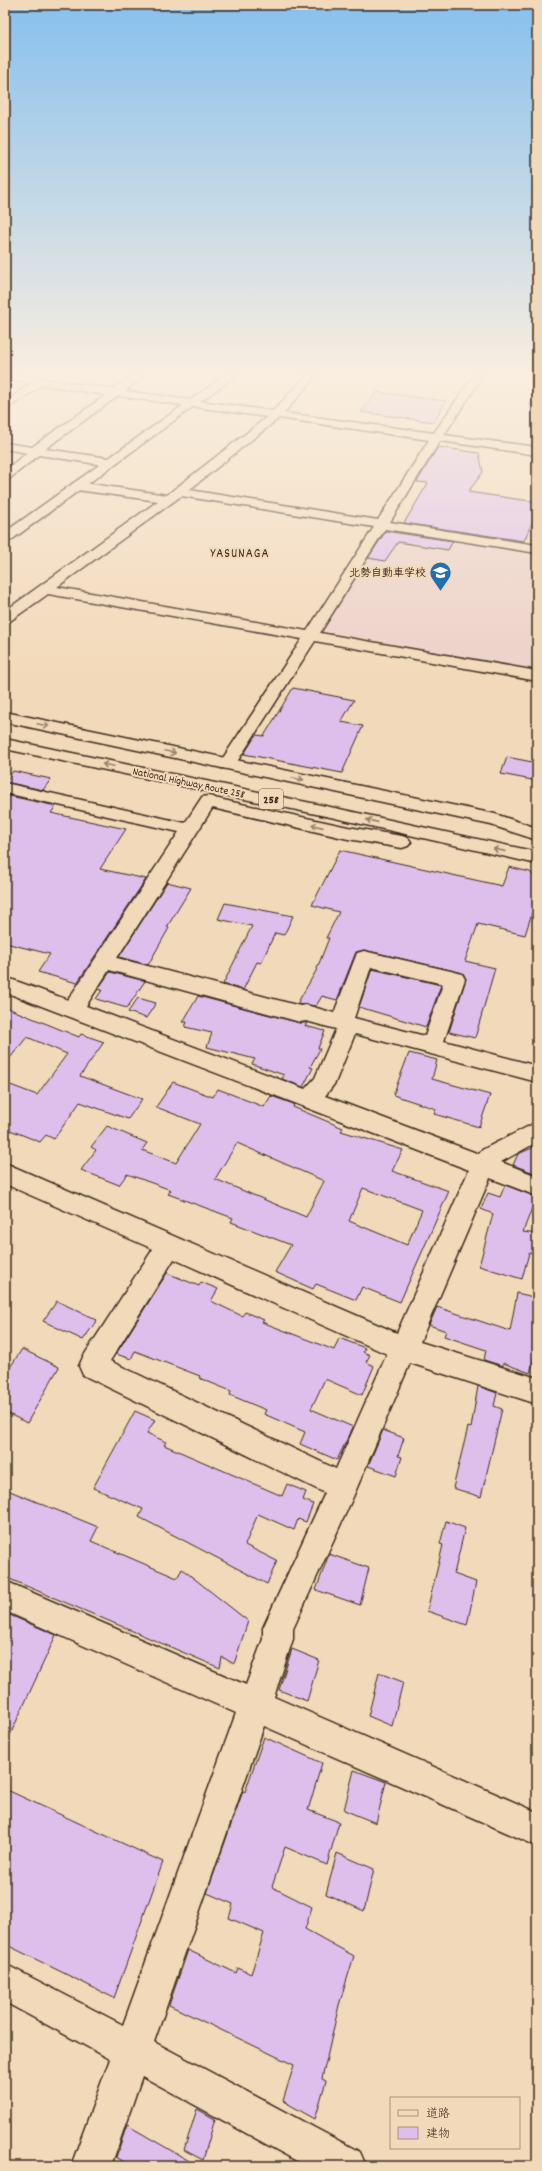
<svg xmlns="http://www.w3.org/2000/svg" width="542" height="2171" viewBox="0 0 542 2171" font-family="Dekko,'Klee One',sans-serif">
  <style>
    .built { fill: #ecd1c8 }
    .building { fill: #debfec; stroke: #3b2a1e; fill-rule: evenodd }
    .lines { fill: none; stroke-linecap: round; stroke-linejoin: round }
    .minor-casing { stroke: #3b2a1e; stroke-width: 3 }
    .highway-casing { stroke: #3b2a1e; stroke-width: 3 }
    .minor { fill: #f2d9b9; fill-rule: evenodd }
    .highway { fill: #f2d9b9; fill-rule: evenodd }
    .oneway { stroke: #96826c }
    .labels { text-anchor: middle; stroke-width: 4; stroke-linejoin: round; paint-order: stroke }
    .far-poi-label { font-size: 11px; font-weight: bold; fill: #3b2a1e; stroke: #f2d9b9; text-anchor: end }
    .far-street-label { font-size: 11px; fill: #3b2a1e; stroke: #f2d9b9 }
    .shield { fill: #f2d9b9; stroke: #725e4c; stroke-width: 1 }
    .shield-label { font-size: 12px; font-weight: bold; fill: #3b2a1e }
    .far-quarter-label { font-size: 13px; letter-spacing: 1px; fill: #3b2a1e; stroke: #f2d9b9 }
  </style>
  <rect width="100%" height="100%" fill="#f2d9b9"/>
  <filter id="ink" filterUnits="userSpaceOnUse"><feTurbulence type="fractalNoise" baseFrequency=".025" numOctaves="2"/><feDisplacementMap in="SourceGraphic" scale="8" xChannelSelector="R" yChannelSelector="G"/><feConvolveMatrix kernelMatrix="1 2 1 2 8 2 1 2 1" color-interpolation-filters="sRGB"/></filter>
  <g filter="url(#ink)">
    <path class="built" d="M384,530l153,24v116l-216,-40z"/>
    <path class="building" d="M377,392l44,6 25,3 -12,21 -73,-10z
      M438,447l41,6 4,19 -15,20 69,10v10l-13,29 -120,-18 24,-40 -11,-1z
      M386,531l12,2 55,8 -5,9 -50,-8 -13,19 -17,-3z
      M293,688l61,12 -13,22 22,4 -21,47 -98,-19 12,-19 8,1z
      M507,757l30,6v18l-36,-7z
      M13,771l38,8 -8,11 -38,-8z
      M5,795l51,11 -5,7 75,16 -26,40 46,10 -69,104 -39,-11 12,-18 -45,-11z
      M340,850l162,36 7,-19 21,5 7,8v17l-12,38 -47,-11 -13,37 30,7 -20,70 -26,-6 17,-53 -3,-6 -99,-23 -8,2 -19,48 -15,-4 -6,10 -19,-2 19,-33 13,-33h-3l13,-26 -27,-7z
      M167,882l24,6 -24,39 2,1 -21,37 -29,-8z
      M225,903l68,13 -9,19 -9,-2 -14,30 -4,-1 -14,28 -20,-6 29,-58 -34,-7z
      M372,969l69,16 -15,42 -67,-20z
      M110,972l35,9 -18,27 -31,-9 6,-9 -4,-1z
      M198,996l102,27h7l-2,3 20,5 -7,17 2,1 -10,18 3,1 -10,19 -21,-8 2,-4 -32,-11 3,-5 -48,-12 5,-14 -27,-6 2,-5h-4z
      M138,998l18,5 -10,15 -18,-6z
      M5,1007l74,30 2,-3 23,8 -24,34 62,23 -14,20 -48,-17 -26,37 -8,-4 -6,7 -35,-14v-45l32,12 30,-41 -40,-17 -22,27z
      M409,1053l28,7 -5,19 58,16 -11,32 -45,-13 2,-5 -43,-14z
      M173,1082l40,15 5,-8 46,18 7,-11 23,8 -1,3 50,21 -2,3 62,19 -11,21 57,20 -49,111 -38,-15 -6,13 -40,-16 -3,5 -38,-17 16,-27 -60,-23 2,-4 -65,-24 3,-4 -44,-16 -8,11 -38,-15 15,-20 -5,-3 16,-21 40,17 -5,7 34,13 24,-39 -44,-17zM237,1143l87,38 -18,36 -91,-38zM363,1188l59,22 -15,35 -58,-24z
      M537,1146v28l-24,-9 5,-11z
      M505,1185l31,12 -13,35 14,2v20l-8,-1 -7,26 -43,-13 14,-52 -12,-5 7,-16 12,4z
      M167,1273l32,13 2,-4 17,7 -7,12 31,15 3,-4 19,8 -2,2 72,28 5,-12 26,10 -2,4 7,3 -4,7 8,4 -12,29 -37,-16 -14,30 42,18 -16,33 -37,-16 5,-12 -41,-18 2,-4 -36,-15 1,-4 -32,-13 1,-2 -65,-25 -4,8 -15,-5z
      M517,1293l20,5v50l-7,25 -27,-10v3l-19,-6 2,-10 -42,-14 2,-5 -17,-6 8,-18 73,24z
      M57,1301l40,19 -14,20 -40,-19z
      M22,1349l37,18 -32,56 -22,-11v-37z
      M478,1386l19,7 -3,13 8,3 -21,88 -28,-9 15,-61 3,1z
      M135,1411l20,9 -8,13 19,9 -2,3 118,51 5,-12 19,8 -3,8 10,4 -7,18 -8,-3 -4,11 -36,-16 -13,31 32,16 -10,23 -128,-67 4,-8 -50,-21z
      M383,1430l21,8 -6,18 4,1 -6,19 -28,-10z
      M5,1489l93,38 -7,14 86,37 5,-9 66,52 -14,43 -12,-7 -2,11 -215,-91z
      M446,1521l19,7 -11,46 22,8 -9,43 -40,-14 16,-66 -3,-1z
      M329,1554l40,14 -9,37 -44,-15z
      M5,1613l51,22 -51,111z
      M292,1649l27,11 -12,41 -28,-11z
      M379,1673l24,9 -11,44 -24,-10z
      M264,1737l58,26 -14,47 31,12 -12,43 -42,-18 -13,40 40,20 -7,22 49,27 -15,49 -17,74 4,2 -11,38 -32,-18 11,-36 -125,-60 19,-55 48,23 2,-5 13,6 13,-41 -35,-15 4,-14 -26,-11 36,-102 2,1z
      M354,1770l32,12 -10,41 -32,-13z
      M5,1789l158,73 -49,136 -109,-54z
      M337,1853l37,16 -10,42 -38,-17z
      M197,2109l18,10 -12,41 -19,-10z
      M127,2125l71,41h-67l-15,-9z"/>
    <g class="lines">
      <defs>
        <path id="minor" d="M5,376h18l90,13 20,-13h11l-19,15 148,20 33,-35h10l-32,37 150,20 39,-57h10l-39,59 93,12v8l-97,-14 -50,81 147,23v8l-152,-24 -65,104 217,38v10l-222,-40 -82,127h-12l-2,-4 83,-125 -254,-45 -38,27 -5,1v-11l153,-110 -81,-11 -4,-1 -2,-3 2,-3 4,-1 90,13 100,-78 -149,-21 -73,53 64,9 6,4 -2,3 -4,1 -70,-11 -30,24 -4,1v-10l22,-17 -22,-4v-6l27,4 74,-52 -63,-10 -38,25v-8l26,-19 -26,-4zM279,418l150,22 -51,80 -189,-30zM181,496l193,31 -67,104 -250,-44z
          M537,399v7l-5,-1 -1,-2z
          M5,783l180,40 17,-26 6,-1 6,1 3,4 -100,157 183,48 6,-1 28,8 23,-60 7,-2 91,21 7,2 3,5 -21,62 93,25v16l-182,-48 -20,49 -10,13 154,58 3,-4 55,-28v20l-36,20 36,14v20l-47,-18 -70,164 117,36v26l-127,-41 -57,134 -60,132v10l-19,58 263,115v34l-273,-120 -110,316 206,110 6,14h-60l-164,-90 -31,90h-40l39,-107 -105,-57v-38l118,61 113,-312 -231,-102v-30l241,104 17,-46v-11l62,-135 -242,-118 -4,-9 4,-9 70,-108 -148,-65v-21l392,170 72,-163 -464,-178v-15l63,23 111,-168 -174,-39zM371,967l72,17 -18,52 -71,-18zM109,970l191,52 6,-1 30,8 -21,49 -10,11 -219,-83zM174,1259l213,95 -51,115 -226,-108z"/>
        <path id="highway" d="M224,376h11l-225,165 -5,1v-10z
          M5,712l490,102 42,14v12l-46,-15 -486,-103z
          M5,739l330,69 202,44v12l-202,-46 -330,-69z
          M214,798l134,29 54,9 6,2 3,4 -3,4 -6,2 -54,-9 -140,-32 -3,-4 3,-4z"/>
      </defs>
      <use href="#minor" class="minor-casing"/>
      <use href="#highway" class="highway-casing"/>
      <use href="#minor" class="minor"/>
      <use href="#highway" class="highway"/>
    </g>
    <defs><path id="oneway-shaft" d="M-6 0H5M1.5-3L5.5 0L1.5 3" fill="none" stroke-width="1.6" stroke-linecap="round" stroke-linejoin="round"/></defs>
    <g class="oneway">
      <use href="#oneway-shaft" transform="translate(43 725) rotate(12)"/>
      <use href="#oneway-shaft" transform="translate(170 752) rotate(12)"/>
      <use href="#oneway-shaft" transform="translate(108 765) rotate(-168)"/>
      <use href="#oneway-shaft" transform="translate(298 779) rotate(12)"/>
      <use href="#oneway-shaft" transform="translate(372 821) rotate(-167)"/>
      <use href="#oneway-shaft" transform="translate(317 826) rotate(-167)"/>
      <use href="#oneway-shaft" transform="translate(499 850) rotate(-167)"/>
    </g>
  </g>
  <linearGradient id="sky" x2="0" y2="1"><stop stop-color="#87c0ee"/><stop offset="0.55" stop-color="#f9eee0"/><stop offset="1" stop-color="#f9eee0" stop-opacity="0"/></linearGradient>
  <rect width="542" height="680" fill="url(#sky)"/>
  <defs>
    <symbol id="school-pin" viewBox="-11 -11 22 30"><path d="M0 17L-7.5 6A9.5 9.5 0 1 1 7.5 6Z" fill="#1f6fb2" stroke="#f2d9b9"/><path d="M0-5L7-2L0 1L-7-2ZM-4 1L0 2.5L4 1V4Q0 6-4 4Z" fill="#fff"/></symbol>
  </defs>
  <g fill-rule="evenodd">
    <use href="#school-pin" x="428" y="560" width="25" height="34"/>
  </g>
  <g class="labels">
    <g class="far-poi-label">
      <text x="426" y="576">北勢自動車学校</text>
    </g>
    <g class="far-street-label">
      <text transform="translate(189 782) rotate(12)" y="4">National Highway Route 258</text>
    </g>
    <rect class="shield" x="259" y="789" width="24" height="20" rx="3"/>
    <g class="shield-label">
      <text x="271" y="803">258</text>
    </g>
    <g class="far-quarter-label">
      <text x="240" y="557">YASUNAGA</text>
    </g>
  </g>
  <rect width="542" height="2171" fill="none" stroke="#f2d9b9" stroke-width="20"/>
  <rect x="10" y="10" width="522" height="2151" fill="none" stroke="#3b2a1e" stroke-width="1.5" filter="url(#ink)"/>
  <rect x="390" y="2097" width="130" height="52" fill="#f2d9b9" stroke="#a9937b"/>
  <rect x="398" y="2110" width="20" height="6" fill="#f2d9b9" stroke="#a9937b"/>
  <text x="426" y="2117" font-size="12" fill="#3b2a1e">道路</text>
  <rect x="398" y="2127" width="20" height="12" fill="#debfec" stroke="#a9937b"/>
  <text x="426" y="2137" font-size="12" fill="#3b2a1e">建物</text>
</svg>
